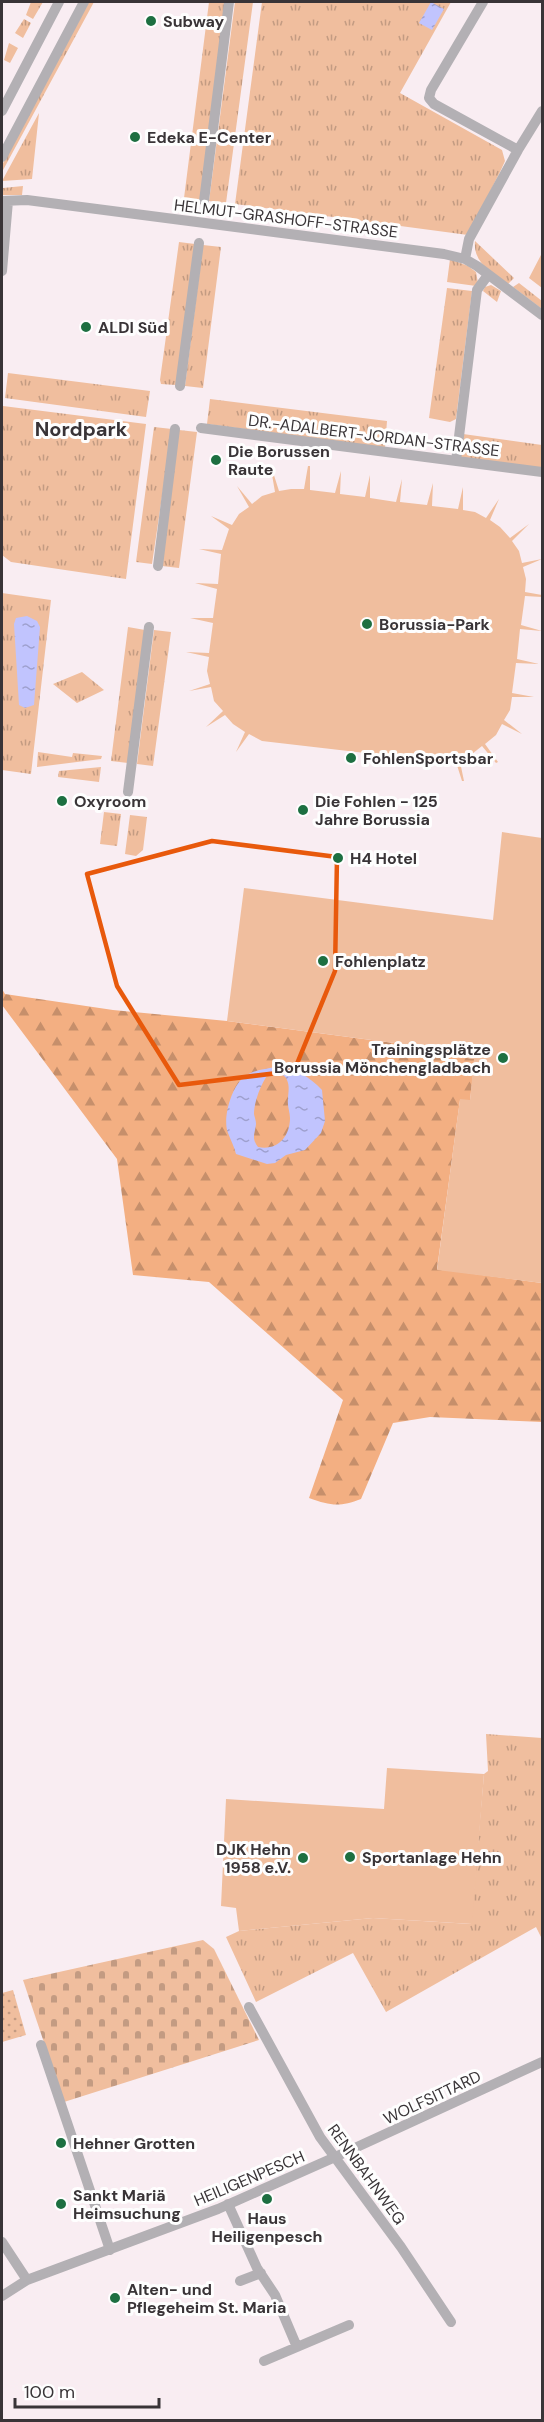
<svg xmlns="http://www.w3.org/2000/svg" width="544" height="2422" viewBox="0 0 544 2422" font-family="'DM Sans',sans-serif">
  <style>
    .grass { fill: url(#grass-tufts) }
    .forest { fill: url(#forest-firs) }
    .cemetery { fill: url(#cemetery-stones) }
    .park { fill: url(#park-dots) }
    .garden { fill: #f0be9e }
    .water { fill: url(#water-ripples); fill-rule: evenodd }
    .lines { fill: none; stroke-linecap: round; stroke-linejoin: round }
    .minor { stroke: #b3b0b4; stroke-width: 10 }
    .marked { fill: none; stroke: #e8590c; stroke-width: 4.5; stroke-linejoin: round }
    .poi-dot { fill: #1d6f41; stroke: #fefefe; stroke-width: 2 }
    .labels { text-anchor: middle; stroke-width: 6; stroke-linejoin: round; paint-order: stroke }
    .poi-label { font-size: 16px; font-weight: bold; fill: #393437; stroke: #fefefe; text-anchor: start }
    .street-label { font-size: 16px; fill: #393437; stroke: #fefefe }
    .quarter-label { font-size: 20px; font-weight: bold; fill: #393437; stroke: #fefefe }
  </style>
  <defs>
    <pattern id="grass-tufts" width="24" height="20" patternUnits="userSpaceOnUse" patternTransform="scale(1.5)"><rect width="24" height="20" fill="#f0be9e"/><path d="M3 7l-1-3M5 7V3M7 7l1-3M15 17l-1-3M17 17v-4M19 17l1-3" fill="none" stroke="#c39b82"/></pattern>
    <pattern id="forest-firs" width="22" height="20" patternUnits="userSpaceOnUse" patternTransform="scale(1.5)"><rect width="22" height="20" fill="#f3af82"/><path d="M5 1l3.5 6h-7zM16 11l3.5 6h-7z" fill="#c68f6b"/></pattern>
    <pattern id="cemetery-stones" width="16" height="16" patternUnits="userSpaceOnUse" patternTransform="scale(1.5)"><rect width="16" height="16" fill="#f0be9e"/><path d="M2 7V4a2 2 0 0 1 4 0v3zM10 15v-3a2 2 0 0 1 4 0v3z" fill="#c39b82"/></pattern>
    <pattern id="park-dots" width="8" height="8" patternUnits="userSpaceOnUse" patternTransform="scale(1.5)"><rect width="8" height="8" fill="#f0be9e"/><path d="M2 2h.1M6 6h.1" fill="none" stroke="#c39b82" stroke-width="1.8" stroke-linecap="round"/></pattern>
    <pattern id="water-ripples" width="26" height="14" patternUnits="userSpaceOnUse" patternTransform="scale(1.5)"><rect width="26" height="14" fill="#c1c4fe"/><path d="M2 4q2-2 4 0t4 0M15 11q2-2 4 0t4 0" fill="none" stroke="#9ea0ce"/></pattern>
  </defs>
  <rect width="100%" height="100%" fill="#f9edf2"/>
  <path class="grass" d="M31,2h12l-10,17 -7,-4z
    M89,2h5l-92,170v-7z
    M209,2h17l-25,198 -17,-2z
    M235,2h18l-27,201 -17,-2z
    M262,2h189l-51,91 102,57 3,11 -5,11 -32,63 -233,-31z
    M24,19l7,4 -8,15 -8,-5z
    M9,43l9,5 -8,15 -6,-3z
    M39,113l-7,66 -30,2z
    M23,186l-1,9h-20l1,-7z
    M475,241l39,37 -6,6c-16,-12 -35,-20 -33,-43z
    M179,242l16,2 -19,141 -15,-1 -1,-4z
    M203,245l18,2 -18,141 -18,-2z
    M542,253v35l-13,-10z
    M450,259l18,7 8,6 2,11 -2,3 -29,-4z
    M519,283l23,18v8l-29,-22z
    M491,285l10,6 -4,11 -14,-11 2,-4z
    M447,288l25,3 -16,128 -6,3 -21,-4z
    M8,373l142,18 -4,26 -141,-19z
    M210,399l177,22 -2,27 -178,-24z
    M3,406l143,18 -20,155 -115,-17 -9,-7z
    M154,427l18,2 -20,135 -16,-2z
    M179,430l18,2 -18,136 -17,-2z
    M463,434l79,11v23l-82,-11z
    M2,593l49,7 -20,174 -29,-4z
    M128,627l17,3 -17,133 -17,-2z
    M154,630l17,2 -18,134 -16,-2z
    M82,672l22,18 -27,13 -24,-19z
    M38,752l34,5 1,-4 29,3 -1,3 -64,8z
    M101,767l-2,15 -41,-5 1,-6z
    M104,812l17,2 -4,32 -17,-2z
    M130,815l17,2 -4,33 -7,6 -11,-2z
    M486,1734l56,4v201l-6,-12 -150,85 -33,-59 -97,49 -30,-65 13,-6 134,-13 98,6 13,-150 4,-3z"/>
  <path class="forest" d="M2,989l3,5 108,16 114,11 220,29 6,6 22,3 -5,41h-10l-23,169 105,14v139l-112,-5 -37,6 -32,76c-21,8 -30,7 -52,-1l34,-98 -134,-118 -76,-7 -16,-116 -115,-154z"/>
  <path class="cemetery" d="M203,1940l11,9 45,91 -195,62 -41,-122z"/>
  <path class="park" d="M13,1990l13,45 -24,7v-49z"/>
  <path class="garden" d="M308,466h2v24l25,3 6,-22 -1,23 25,3 5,-22v23l26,4 6,-23 -2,23 27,3 6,-22 -1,23 26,3 5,-22v23l12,2 11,6 13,-19 -9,21 10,7 10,11 19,-14 -17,17 7,10 3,12 20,-4 -19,8 3,12 -1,13 17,3v2l-17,-1 -4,29 21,6 -22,-2 -3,30 22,5 -23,-1 -4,30 22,4h-22l-2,13 -6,10 18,14 -20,-10 -6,11 -11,9 13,18 -2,1 -14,-17 -10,8 -13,3 5,24h-2l-7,-22 -12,3 -181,-21 -13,-7 -13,18 9,-20 -12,-8 -8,-9 -19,12 17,-16 -9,-10 -3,-14 -22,4 21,-7 -3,-13 2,-14 -23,-5 23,1 4,-30 -23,-5h23l4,-29 -22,-6 23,1 3,-30 -22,-5 23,1 7,-21 -18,-13 21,9 7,-11 10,-7 -12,-21 15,18 10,-8 13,-4 -4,-23h1l7,22 12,-2h13z
    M502,832l40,6v445l-105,-13 23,-171 10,1 4,-41 -21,-3 -6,-6 -220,-29 17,-133 249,32z
    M387,1768l97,6 -12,150 -99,-6 -134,13 -3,-23 -15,-2 5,-107 158,10z"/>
  <path class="water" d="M431,2l13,7 -12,21 -13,-7z
    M27,616l10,5 3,6 -6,78 -9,3 -6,-3 -5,-81 2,-6z
    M275,1067c19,0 35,10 47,23l3,31 -4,12 -16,17 -19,5 -11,8 -8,1 -31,-10c-2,-8 -5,-13 -8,-21 -6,-15 4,-47 16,-56 9,-7 21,-8 31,-10zM277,1072c4,2 8,3 10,8 3,7 1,13 1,19 -1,7 2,13 2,19 0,19 -13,33 -32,29 -7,-9 -3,-13 -2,-23 0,-4 -1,-5 -2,-10 0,-12 7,-31 15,-41z"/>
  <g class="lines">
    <path class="minor" d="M483,2l-52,88 -2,8 5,6 84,46
      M2,111l57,-109
      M2,157l82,-155
      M2,201l25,-1 417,54 21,5 12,7 65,49
      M204,201l25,-199
      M465,259l4,-20 49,-89 24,-39
      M2,271l6,-70
      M180,386l19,-143
      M201,428l341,44
      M456,461l21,-171 11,-15
      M158,566l17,-137
      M128,792l21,-165
      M249,2007l71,130 81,110 50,75
      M41,2045l69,205
      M228,2204l29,64 18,27 22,52
      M2,2242l25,38
      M240,2281l21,-8
      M2,2296l25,-16 191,-71 115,-51 209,-96
      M264,2361l85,-36"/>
  </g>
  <path class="marked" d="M212,841l125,16 -2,114 -41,100 -115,14 -62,-99 -30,-112z"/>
  <g class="poi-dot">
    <circle cx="151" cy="21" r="6"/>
    <circle cx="135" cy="137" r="6"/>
    <circle cx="86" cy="327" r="6"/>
    <circle cx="216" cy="460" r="6"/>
    <circle cx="367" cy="624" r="6"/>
    <circle cx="351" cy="758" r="6"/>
    <circle cx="62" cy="801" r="6"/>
    <circle cx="303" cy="810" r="6"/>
    <circle cx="338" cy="858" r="6"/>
    <circle cx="323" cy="961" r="6"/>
    <circle cx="503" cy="1058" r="6"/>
    <circle cx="350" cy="1857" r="6"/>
    <circle cx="303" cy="1858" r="6"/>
    <circle cx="61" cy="2143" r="6"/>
    <circle cx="267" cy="2199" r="6"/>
    <circle cx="61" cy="2204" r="6"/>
    <circle cx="115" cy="2298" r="6"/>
  </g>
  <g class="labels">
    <g class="poi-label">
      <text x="163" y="27">Subway</text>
      <text x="147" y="143">Edeka E-Center</text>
      <text x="98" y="333">ALDI Süd</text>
      <text x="228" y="457">Die Borussen<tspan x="228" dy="18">Raute</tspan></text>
      <text x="379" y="630">Borussia-Park</text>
      <text x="363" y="764">FohlenSportsbar</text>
      <text x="74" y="807">Oxyroom</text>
      <text x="315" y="807">Die Fohlen - 125<tspan x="315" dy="18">Jahre Borussia</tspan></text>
      <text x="350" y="864">H4 Hotel</text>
      <text x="335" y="967">Fohlenplatz</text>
      <text x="491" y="1055" text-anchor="end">Trainingsplätze<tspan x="491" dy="18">Borussia Mönchengladbach</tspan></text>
      <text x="291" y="1855" text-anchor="end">DJK Hehn<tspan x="291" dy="18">1958 e.V.</tspan></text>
      <text x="362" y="1863">Sportanlage Hehn</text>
      <text x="73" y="2149">Hehner Grotten</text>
      <text x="73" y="2201">Sankt Mariä<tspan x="73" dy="18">Heimsuchung</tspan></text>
      <text x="267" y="2224" text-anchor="middle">Haus<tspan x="267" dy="18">Heiligenpesch</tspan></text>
      <text x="127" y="2295">Alten- und<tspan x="127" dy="18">Pflegeheim St. Maria</tspan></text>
    </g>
    <g class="street-label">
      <text transform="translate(286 218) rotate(7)" y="6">HELMUT-GRASHOFF-STRASSE</text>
      <text transform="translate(374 435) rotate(7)" y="6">DR.-ADALBERT-JORDAN-STRASSE</text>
      <text transform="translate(432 2097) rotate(-25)" y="6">WOLFSITTARD</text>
      <text transform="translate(367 2174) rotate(54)" y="6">RENNBAHNWEG</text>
      <text transform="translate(249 2178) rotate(-23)" y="6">HEILIGENPESCH</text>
    </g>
    <g class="quarter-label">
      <text x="81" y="436">Nordpark</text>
    </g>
  </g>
  <rect width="544" height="2422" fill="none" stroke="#393437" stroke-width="6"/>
  <path d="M15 2398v9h144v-9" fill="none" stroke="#393437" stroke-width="3"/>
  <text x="24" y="2398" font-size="18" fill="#393437" stroke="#fefefe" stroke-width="4.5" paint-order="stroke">100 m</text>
</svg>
